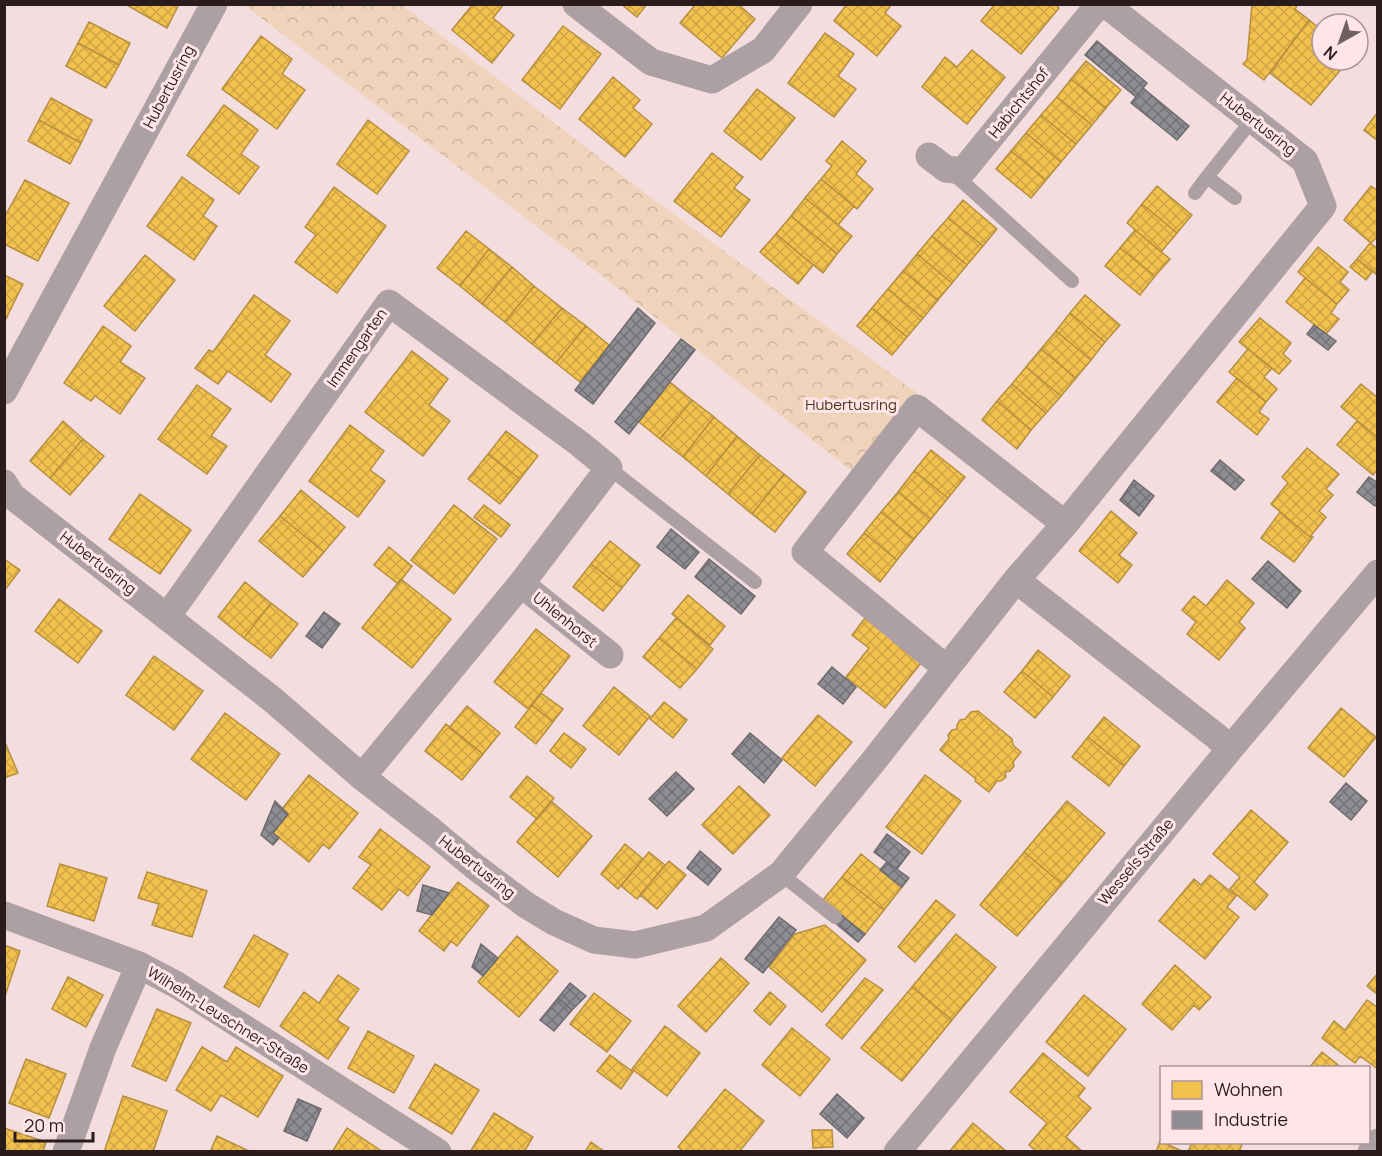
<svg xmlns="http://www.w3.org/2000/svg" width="1382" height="1156" viewBox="0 0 1382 1156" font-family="Manrope,sans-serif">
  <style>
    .forest { fill: url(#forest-crowns) }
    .homes { fill: url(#homes-cross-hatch); stroke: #b68f3f; stroke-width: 1.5 }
    .industry { fill: url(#industry-cross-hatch); stroke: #6f6b6f; stroke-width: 1.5 }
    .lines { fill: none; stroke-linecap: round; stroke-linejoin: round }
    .lane { stroke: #ada0a4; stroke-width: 14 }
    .street { stroke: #ada0a4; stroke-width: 27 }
    .labels { text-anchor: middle; stroke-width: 6; stroke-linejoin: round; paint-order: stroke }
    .street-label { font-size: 15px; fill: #2a1b1d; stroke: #ffe5e7 }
    .park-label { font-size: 15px; fill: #483518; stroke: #ffe5e7 }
  </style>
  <defs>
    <pattern id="forest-crowns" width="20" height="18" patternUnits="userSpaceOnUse" patternTransform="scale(1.5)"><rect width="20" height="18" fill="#efd3ba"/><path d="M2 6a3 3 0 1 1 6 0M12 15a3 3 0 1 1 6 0" fill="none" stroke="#cdb59f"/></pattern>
    <pattern id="homes-cross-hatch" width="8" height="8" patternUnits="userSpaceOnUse" patternTransform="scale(1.5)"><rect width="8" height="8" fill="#f2c14e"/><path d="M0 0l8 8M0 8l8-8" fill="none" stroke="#d0a544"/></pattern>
    <pattern id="industry-cross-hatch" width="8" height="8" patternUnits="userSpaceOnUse" patternTransform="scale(1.5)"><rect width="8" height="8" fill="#8d8d92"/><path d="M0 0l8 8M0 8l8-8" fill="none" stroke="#737277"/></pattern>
  </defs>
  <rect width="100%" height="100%" fill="#f3dddf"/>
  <path class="forest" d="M244,5h158l239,185 280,206 -64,79 -256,-200z"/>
  <path class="homes" d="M125,4h54l-12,24z
    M473,4h31l-11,14 21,17 -22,28 -40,-33z
    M621,4h26l-10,13z
    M696,4h42l17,15 -33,39 -42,-35z
    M847,4h45l-7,9 16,13 -24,30 -43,-35z
    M995,4h60l4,4 -38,46 -40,-33z
    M1252,4h46l-3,5 14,11 -45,60 -21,-16 4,-4z
    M1309,20l13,10v10l-6,6 6,5v9h12l9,7 -32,38 -41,-32z
    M89,22l41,21 -11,22 -41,-22z
    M563,26l38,28 -41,55 -38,-29z
    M825,33l29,21 -16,22 18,13 -22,28 -46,-34z
    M261,36l31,23 -10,15 23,16 -28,39 -55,-40z
    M78,43l41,22 -13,23 -40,-22z
    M972,50l33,27 -38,47 -45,-37 23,-30 12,10z
    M1086,61l35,29 -15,18 -35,-29z
    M613,77l27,23 -7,8 19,16 -27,33 -46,-38z
    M1071,79l35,29 -14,17 -35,-28z
    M757,89l38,29 -34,42 -37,-29z
    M1057,97l35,28 -16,19 -35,-29z
    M51,98l41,22 -11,23 -42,-23z
    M224,105l34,25 -17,24 18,13 -20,27 -52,-39z
    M1378,112v29l-14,-11z
    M1041,115l35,29 -15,18 -35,-29z
    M39,120l42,23 -11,21 -42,-23z
    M368,120l41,31 -32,43 -40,-30z
    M1026,133l35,29 -15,18 -35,-29z
    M842,141l24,20 -10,13 17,15 -16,20 -36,-30 11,-13 -6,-5z
    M1011,151l35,29 -15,18 -35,-29z
    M712,153l31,24 -9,11 16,12 -29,37 -47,-36z
    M182,177l32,23 -11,16 14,10 -23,34 -47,-34z
    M821,179l33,27 -16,19 -33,-27z
    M25,180l44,23 -31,58 -34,-17v-26z
    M1157,186l35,29 -15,18 -35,-29z
    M1371,186l7,5v45l-7,7 -27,-23z
    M334,187l52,39 -49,67 -42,-31 21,-27 -11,-8z
    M805,198l47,38 -15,18 -46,-38z
    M963,200l34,29 -14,17 -35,-28z
    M1142,204l35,29 -16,19 -34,-29z
    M791,216l46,38 -14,19 -47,-39z
    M948,218l35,28 -16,19 -35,-29z
    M1135,230l35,29 -15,17 -35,-28z
    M466,231l23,18 -29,37 -23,-18z
    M776,234l37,31 -15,19 -38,-32z
    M932,236l35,29 -15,18 -35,-29z
    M1370,243l8,6v23l-2,2 -19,-15z
    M1318,247l30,25 -8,10 9,8 -12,14 -39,-32z
    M1120,248l35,28 -15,19 -35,-29z
    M489,249l23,18 -30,37 -22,-18z
    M917,254l35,29 -14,17 -35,-29z
    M145,255l30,25 -40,51 -31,-25z
    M1357,259l15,13 -6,8 -16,-13z
    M512,267l22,19 -29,36 -23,-18z
    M903,271l35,29 -15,18 -35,-29z
    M4,275l19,9 -19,39z
    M1305,278l32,26 -6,9 8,6 -13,15 -40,-32z
    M534,286l28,22 -30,36 -27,-22z
    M888,289l35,29 -16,19 -35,-29z
    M254,295l36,26 -25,34 26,19 -20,28 -43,-31 -10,13 -23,-16 14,-18 4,2z
    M1085,295l35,30 -15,17 -35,-29z
    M562,308l24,18 -30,37 -24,-19z
    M872,308l35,29 -15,18 -35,-29z
    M1070,313l35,29 -14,18 -35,-29z
    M1260,318l31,25 -8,11 8,7 -12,13 -40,-32z
    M103,326l28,20 -11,16 25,16 -25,36 -25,-18 -4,5 -27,-18z
    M586,326l23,19 -29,37 -24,-19z
    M1056,331l35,29 -15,18 -35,-29z
    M1041,349l35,29 -15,18 -35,-29z
    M1248,349l24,19 -8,9 13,12 -11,13 -37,-30z
    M412,351l36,28 -19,26 21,16 -27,35 -58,-44z
    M1026,367l35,29 -15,17 -34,-29z
    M1237,378l29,24 -7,10 10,7 -12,16 -40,-33z
    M670,382l22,18 -32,39 -21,-17z
    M1012,384l34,29 -15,17 -34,-29z
    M1361,384l17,14v40l-37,-31z
    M197,385l34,24 -20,27 16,10 -20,28 -49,-35z
    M692,400l22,17 -31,40 -23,-18z
    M997,401l34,29 -14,19 -35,-29z
    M714,417l23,19 -31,40 -23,-19z
    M63,421l20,18 -33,39 -20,-17z
    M1357,421l21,17v31l-5,6 -36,-30z
    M350,425l34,26 -14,19 15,11 -27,36 -49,-36z
    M506,431l32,25 -18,23 -32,-25z
    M737,436l23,19 -32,39 -22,-18z
    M83,439l21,17 -34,39 -20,-17z
    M1307,448l32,26 -13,15 7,6 -14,16 7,6 -16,20 -39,-33 17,-21 -6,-6z
    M931,450l34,27 -17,21 -34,-27z
    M488,454l32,25 -20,25 -32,-25z
    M760,455l24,19 -32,40 -24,-20z
    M914,471l34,27 -17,21 -33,-27z
    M784,474l22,18 -31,40 -23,-18z
    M301,490l44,37 -21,25 -44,-36z
    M898,492l33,27 -17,20 -33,-27z
    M140,494l51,36 -31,44 -51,-35z
    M454,505l43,34 -43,55 -43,-34z
    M484,505l26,20 -9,12 -27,-20z
    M1111,511l26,22 -18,22 13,10 -14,18 -39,-32z
    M881,512l33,27 -17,21 -33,-27z
    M1280,512l30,25h3l-19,25 -33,-24z
    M280,516l44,36 -21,25 -44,-36z
    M864,533l33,27 -17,22 -33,-28z
    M610,541l30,24 -18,23 -31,-24z
    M389,547l23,19 -14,18 -24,-19z
    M4,559l16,11 -16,21z
    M591,564l31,24 -19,23 -30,-24z
    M401,579l50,40 -39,49 -50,-40z
    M1227,580l27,23 -15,19 6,6 -26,32 -32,-26 9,-12 -14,-12 12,-14 12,10z
    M245,582l26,21 -27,35 -26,-21z
    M688,595l37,31 -15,19 -38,-31z
    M59,599l43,32 -24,32 -43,-32z
    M271,603l27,21 -27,34 -27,-20z
    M676,618l37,31 -16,20 -38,-31z
    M865,618l56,45 -36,45 -39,-31 23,-29 -17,-13z
    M536,629l34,27 -42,53 -34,-27z
    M659,638l38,31 -17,19 -37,-31z
    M1038,650l32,26 -17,21 -31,-26z
    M154,656l49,35 -29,39 -48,-35z
    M1022,671l31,26 -18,21 -31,-26z
    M614,687l36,29 -31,39 -36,-29z
    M541,693l22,16 -10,13 -21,-17z
    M664,702l23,18 -14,18 -23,-19z
    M532,705l21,17 -17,22 -21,-17z
    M467,706l33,27 -17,21 -34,-26z
    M1341,708l35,29 -32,40 -36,-29z
    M978,711l34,28 1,6 8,7 -8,10 1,4 -4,5 -5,1 1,5 -5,4h-4l-8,11 -14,-11 1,-2 -36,-29 9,-11 -1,-4 4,-5 5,-1v-4l3,-5 5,-1 6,-7z
    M225,713l55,41 -34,46 -55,-41z
    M818,715l34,27 -37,44 -33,-28z
    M1104,717l36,29 -16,20 -36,-29z
    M446,724l37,30 -21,26 -37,-29z
    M564,733l22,16 -15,19 -21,-17z
    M1088,737l36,29 -15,20 -37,-29z
    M4,740l14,33 -14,5z
    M309,775l49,38 -29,36 -6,-5 -14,18 -36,-29 15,-19 -6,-5z
    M925,775l36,26 -39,53 -36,-27z
    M527,776l27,22 -17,21 -27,-22z
    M739,786l31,29 -37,39 -31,-29z
    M551,801l41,35 -34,41 -41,-35z
    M1067,801l38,32 -43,51 -38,-32z
    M1251,810l37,32 -34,40 14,13 -13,15 -25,-21 10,-12 -27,-23z
    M380,829l50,38 -22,29 -9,-7 -17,21 -29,-22 18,-23 -12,-8z
    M625,844l18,15 -25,30 -17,-15z
    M649,852l16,13 -28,34 -16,-13z
    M1024,852l38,32 -45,52 -37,-31z
    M861,854l41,33 -18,23 -42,-33z
    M669,861l17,14 -29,34 -17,-14z
    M60,864l47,14 -13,43 -47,-15z
    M147,872l60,19 -15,46 -40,-12 7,-21 -21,-6z
    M1210,875l26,21 -9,11 12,10 -34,42 -46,-38 35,-42 7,6z
    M842,877l42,33 -19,24 -42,-34z
    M458,882l31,24 -32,40 -6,-5 -7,10 -25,-20z
    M936,900l19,15 -40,47 -17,-15z
    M825,925l41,35 -44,52 -53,-45 26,-33z
    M956,934l40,33 -44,53 -40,-33z
    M254,935l34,19 -29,53 -35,-20z
    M517,936l41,35 -39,46 -41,-35z
    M4,945l16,6 -15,45h-1z
    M721,958l28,25 -43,49 -28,-26z
    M1175,965l36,32 -12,13 -5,-5 -22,25 -30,-26z
    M1378,973v22l-11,-9z
    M338,975l21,14 -22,31 12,8 -21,31 -48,-33 24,-34 15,11z
    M68,977l35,18 -17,32 -34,-18z
    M865,978l18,12 -41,49 -16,-14z
    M912,987l40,33 -50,61 -41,-33z
    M770,992l16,14 -16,19 -16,-14z
    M594,993l37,28 -24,31 -37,-28z
    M1084,995l42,34 -38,47 -42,-34z
    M1367,1000l11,8v61l-18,-13 -5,7 -33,-25 12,-17 11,9z
    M157,1009l34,14 -25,58 -34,-15z
    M665,1026l35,27 -33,43 -35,-27z
    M792,1028l38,31 -30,37 -38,-31z
    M368,1031l46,25 -20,37 -46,-25z
    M202,1047l25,15 9,-15 47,29 -25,41 -37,-22 -10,16 -35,-21z
    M1322,1052l20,16h-33z
    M1043,1053l42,35 -7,9 13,11 -25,29 17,15h-46l-8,-7 18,-22 -37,-31z
    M610,1055l23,17 -12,17 -24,-18z
    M26,1059l40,15 -17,44 -40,-15z
    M435,1064l44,26 -27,44 -43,-26z
    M725,1089l39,32 -25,31h-55l-6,-5z
    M123,1096l44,15 -14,41h-49z
    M494,1113l39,24 -9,15h-54z
    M973,1123l34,29h-58z
    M4,1128l42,14 -3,10h-39z
    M347,1128l36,24h-51z
    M812,1130h20l1,17 -20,1z
    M217,1136l34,16h-41z
    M1160,1141l2,1 22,10h-28z
    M591,1142l14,10h-20z
    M1192,1142h51l-4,10h-51z"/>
  <path class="industry" d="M1097,41l50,42 -11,14 -51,-42z
    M1143,88l46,38 -12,14 -46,-37z
    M638,308l17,15 -62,81 -18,-14z
    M1314,325l22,16 -8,9 -21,-16z
    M681,339l14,11 -66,84 -14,-12z
    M1220,460l24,20 -9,10 -24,-19z
    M1369,477l9,6v20l-3,3 -18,-14z
    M1134,480l20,16 -15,20 -19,-16z
    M671,529l28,23 -14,17 -28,-22z
    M709,559l46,37 -14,18 -46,-37z
    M1268,561l33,30 -14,17 -35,-29z
    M324,612l16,12 -18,24 -16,-12z
    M832,667l24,20 -13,17 -25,-20z
    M750,733l32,27 -18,23 -32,-29z
    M676,772l18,17 -27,27 -18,-17z
    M1346,783l21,18 -16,19 -21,-18z
    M275,801l13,13 -15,19 6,5 -6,7 -12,-10z
    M887,834l23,18 -13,17 -23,-17z
    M700,851l21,18 -13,16 -21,-17z
    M887,862l22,16 -7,9 -22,-17z
    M423,885l26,8 -17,22 -15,-4z
    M841,915l24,19 -7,8 -23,-19z
    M779,917l17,13 -33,43 -18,-14z
    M481,944l17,14 -15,18 -11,-9z
    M570,983l16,13 -14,14 -14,-12z
    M558,998l14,12 -18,21 -14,-11z
    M837,1094l27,24 -17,20 -27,-24z
    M298,1099l23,10 -14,32 -23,-10z"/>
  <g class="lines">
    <path class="lane" d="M950,172l14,11 108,98
      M1195,193l12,-16
      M1235,198l-28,-21 45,-57
      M609,468l146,114
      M781,874l54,43"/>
    <path class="street" d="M576,4l75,58 61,18 51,-30 36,-46
      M929,156l17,13 17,2 136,-167
      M4,391l210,-387
      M4,483l8,13 261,204 89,77 70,54 42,35 52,39 28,17 40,18 41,5 71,-17 75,-54 91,-111 144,-183 49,-56 258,-318 -18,-45 -200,-157
      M1016,580l200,156 14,13
      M521,584l89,71
      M167,617l222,-314 191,141 29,24 -88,116 -159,193
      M946,668l-141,-116 112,-144 148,116
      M4,915l135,50 38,20 261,167
      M66,1152l37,-104 36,-83
      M897,1152l333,-403 148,-176
      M1371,1152l7,-10"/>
  </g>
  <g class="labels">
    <g class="street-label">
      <text transform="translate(169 87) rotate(-62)" y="5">Hubertusring</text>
      <text transform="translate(1019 103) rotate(-51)" y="5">Habichtshof</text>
      <text transform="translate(1258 124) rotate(38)" y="5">Hubertusring</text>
      <text transform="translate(357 348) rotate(-55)" y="5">Immengarten</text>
      <text transform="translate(98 563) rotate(38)" y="5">Hubertusring</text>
      <text transform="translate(565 620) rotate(39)" y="5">Uhlenhorst</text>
      <text transform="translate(1136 862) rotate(-50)" y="5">Wessels Straße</text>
      <text transform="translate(477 867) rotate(38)" y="5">Hubertusring</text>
      <text transform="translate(228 1020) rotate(32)" y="5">Wilhelm-Leuschner-Straße</text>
    </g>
    <g class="park-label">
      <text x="851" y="410">Hubertusring</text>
    </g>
  </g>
  <rect width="1382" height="1156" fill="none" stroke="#2a1b1d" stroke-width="12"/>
  <rect x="1160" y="1066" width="210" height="78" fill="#ffe5e7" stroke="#aa9496" stroke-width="1.5"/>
  <rect x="1172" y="1081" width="30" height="18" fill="#f2c14e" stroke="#aa9496" stroke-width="1.5"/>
  <text x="1214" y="1096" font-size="18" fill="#2a1b1d">Wohnen</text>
  <rect x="1172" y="1111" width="30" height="18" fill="#8d8d92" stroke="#aa9496" stroke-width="1.5"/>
  <text x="1214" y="1126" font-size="18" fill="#2a1b1d">Industrie</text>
  <g transform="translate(1340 42) rotate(220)"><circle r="28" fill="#ffe5e7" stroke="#aa9496" stroke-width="1.5"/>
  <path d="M0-4.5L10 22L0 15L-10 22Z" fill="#705f61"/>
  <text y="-9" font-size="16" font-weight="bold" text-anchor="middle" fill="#2a1b1d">N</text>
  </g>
  <path d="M15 1132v9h78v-9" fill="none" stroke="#2a1b1d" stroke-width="3"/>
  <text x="24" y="1132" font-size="18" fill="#2a1b1d" stroke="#ffe5e7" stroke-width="4.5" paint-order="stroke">20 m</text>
</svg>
